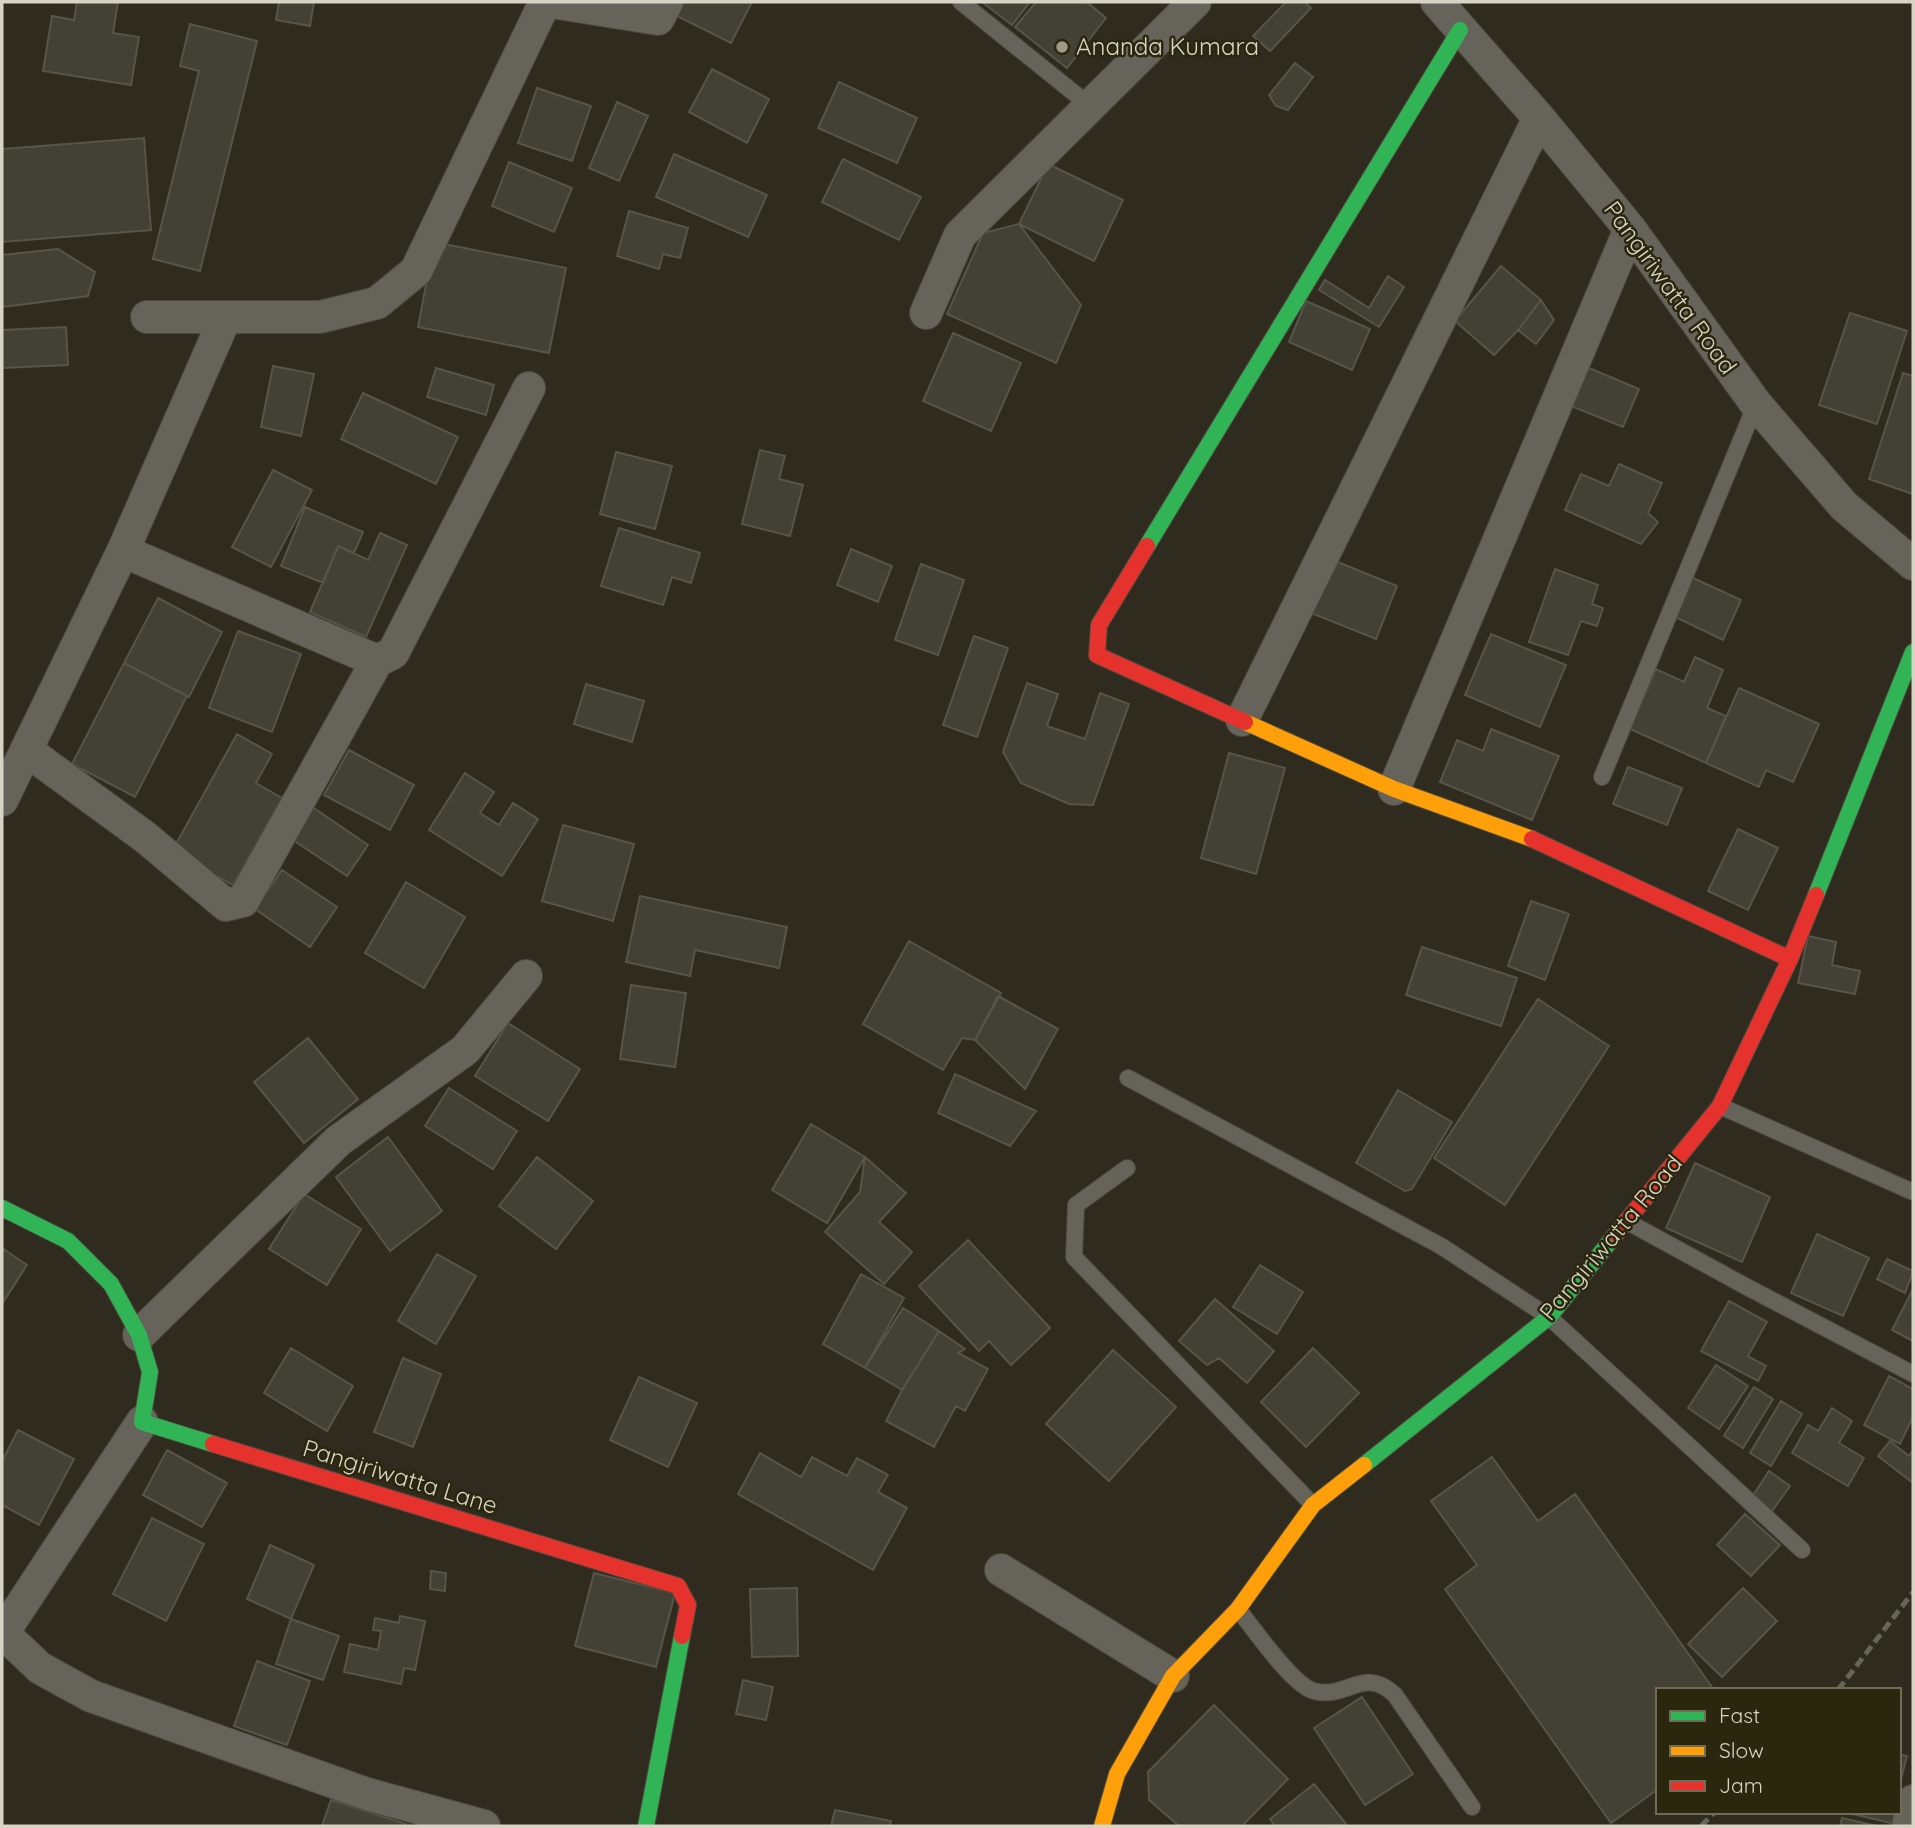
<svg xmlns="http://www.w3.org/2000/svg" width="1915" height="1828" viewBox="0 0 1915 1828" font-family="Quicksand,sans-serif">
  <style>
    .building { fill: #434036; stroke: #575449; stroke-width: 2 }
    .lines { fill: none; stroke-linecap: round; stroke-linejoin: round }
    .lane-casing { stroke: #4c493e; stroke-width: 18 }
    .street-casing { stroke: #4c493e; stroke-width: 34 }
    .fast-casing { stroke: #4c493e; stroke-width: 18 }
    .slow-casing { stroke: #4c493e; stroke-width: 18 }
    .jam-casing { stroke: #4c493e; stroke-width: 18 }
    .lane { stroke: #66645a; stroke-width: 16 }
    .street { stroke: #66645a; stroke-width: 32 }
    .fast { stroke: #30b455; stroke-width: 16 }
    .slow { stroke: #ff9f0a; stroke-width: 16 }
    .jam { stroke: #e5322d; stroke-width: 16 }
    .rail { stroke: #66655b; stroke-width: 5; stroke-dasharray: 10 5; stroke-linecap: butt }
    .poi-dot { fill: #9c998b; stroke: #2b260e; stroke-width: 2.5 }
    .labels { text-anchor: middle; stroke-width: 5; stroke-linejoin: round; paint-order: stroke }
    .poi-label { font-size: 24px; fill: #d7d4c6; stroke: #2b260e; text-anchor: start }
    .street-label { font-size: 24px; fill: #d7d4c6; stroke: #2b260e }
  </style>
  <rect width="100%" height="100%" fill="#2f2b1e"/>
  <path class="building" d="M77,2h41l-5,31 26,4 -8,48 -88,-14 9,-55 22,4z
    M279,2h35l-4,24 -34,-6z
    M682,2h70l-21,41 -56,-28z
    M982,2h48l-18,23z
    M1036,2h51l19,16 -39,50 -52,-41z
    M1286,2h19l6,6 -41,43 -17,-15z
    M190,24l67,17 -57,230 -47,-12 46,-188 -19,-5z
    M1295,63l18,14 -25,33 -12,-4 -7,-11z
    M712,69l57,30 -22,44 -58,-31z
    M839,82l78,36 -20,45 -79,-35z
    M537,88l54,18 -19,55 -54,-18z
    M617,102l31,14 -29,65 -30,-13z
    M144,138l7,92 -149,12v-93z
    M674,154l93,41 -19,42 -92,-40z
    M843,159l78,38 -22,43 -77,-38z
    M509,162l63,26 -18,44 -62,-26z
    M1048,164l75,36 -29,61 -75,-37z
    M629,211l59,17 -8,30 -17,-4 -4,15 -42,-13z
    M1019,224l62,81 -25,58 -109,-49 36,-81z
    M434,242l132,26 -17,85 -131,-26z
    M58,249l37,23 -7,24 -86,11v-52z
    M1501,266l40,34 -23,30 -24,25 -39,-34z
    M1388,276l16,11 -25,40 -60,-37 6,-10 44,28z
    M1541,300l13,20 -18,24 -18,-14z
    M1306,301l64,28 -18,41 -63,-28z
    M1850,313l57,18 -30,93 -58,-19z
    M66,327l2,38 -66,3v-38z
    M953,333l68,30 -30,68 -68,-30z
    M1582,365l57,24 -16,38 -57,-23z
    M273,366l41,8 -13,62 -40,-9z
    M436,368l58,17 -8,30 -59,-18z
    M1903,373l10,3v118l-44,-15z
    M363,393l95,44 -22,47 -95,-45z
    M760,450l25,6 -6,23 24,6 -13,51 -48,-12z
    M616,452l56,14 -17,63 -55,-15z
    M1619,464l43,19 -14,30 10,9 -17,22 -76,-34 16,-36 28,12z
    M273,470l39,20 -41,77 -39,-20z
    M305,507l58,25 -9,21 -16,-7 -15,37 -42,-17z
    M619,528l81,25 -9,30 -19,-6 -9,28 -62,-19z
    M380,533l27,12 -41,92 -56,-25 28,-66 30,14z
    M851,549l41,17 -14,36 -41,-17z
    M1328,558l69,28 -21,53 -70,-28z
    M921,564l43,16 -26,75 -43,-15z
    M1555,569l43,16 -6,19 11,4 -6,18 -16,-5 -13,34 -39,-13z
    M1691,577l50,23 -18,40 -50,-24z
    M158,598l64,34 -33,65 -65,-34z
    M238,631l63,23 -29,78 -63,-24z
    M1491,634l75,31 -26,62 -75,-32z
    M974,636l34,12 -31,89 -34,-12z
    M1695,657l28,13 -16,38 19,8 -20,47 -76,-34 26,-60 28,13z
    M124,663l63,33 -52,101 -63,-33z
    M1027,683l31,11 -11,32 38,13 15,-46 29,11 -36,101 -24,-1 -48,-21 -18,-31z
    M586,684l58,17 -12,41 -58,-18z
    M1739,688l80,36 -26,58 -27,-12 -7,17 -53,-24z
    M1491,729l68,27 -27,64 -92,-38 17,-42 26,11z
    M237,734l35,20 -16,29 26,15 -49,87 -61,-34z
    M349,750l65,35 -24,45 -66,-35z
    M1229,753l56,15 -29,106 -55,-16z
    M1628,767l54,21 -15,37 -54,-21z
    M465,773l29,19 -14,21 19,12 14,-22 25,16 -36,57 -73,-46z
    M308,804l60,41 -21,31 -60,-40z
    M563,825l71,19 -21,77 -71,-20z
    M1738,829l40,19 -30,62 -40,-19z
    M282,870l55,37 -27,40 -55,-38z
    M406,882l59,35 -41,71 -59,-35z
    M640,896l147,31 -8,41 -84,-18 -5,26 -64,-14z
    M1531,901l38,13 -24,66 -37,-14z
    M1808,936l28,6 -4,23 28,6 -5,23 -57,-11z
    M909,941l92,52 -26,47 -13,-2 -19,32 -80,-46z
    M1422,947l95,31 -16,48 -95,-31z
    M631,985l55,8 -11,74 -55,-8z
    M998,996l60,33 -33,60 -50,-49z
    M1538,999l71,47 -104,159 -71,-47z
    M508,1023l72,46 -32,52 -73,-45z
    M308,1038l50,61 -54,44 -50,-61z
    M955,1074l81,37 -26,35 -72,-33z
    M449,1088l68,43 -24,38 -68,-43z
    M1398,1090l54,32 -40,67 -7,2 -49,-28z
    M811,1124l54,33 -38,66 -55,-33z
    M388,1137l54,74 -52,40 -54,-74z
    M537,1157l56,44 -37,48 -57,-43z
    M865,1157l41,36 -27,29 33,30 -28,32 -59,-52 35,-40z
    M1695,1163l75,34 -28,65 -76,-34z
    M304,1194l57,35 -34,56 -58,-36z
    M1817,1234l52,24 -26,58 -52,-23z
    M968,1240l82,88 -39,37 -22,-24 -10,10 -60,-65z
    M2,1248l25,17 -25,39z
    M437,1254l39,22 -40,68 -38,-23z
    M1887,1259l26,12 -8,22 -28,-14z
    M1260,1265l43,27 -26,42 -44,-27z
    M861,1274l43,24 -39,70 -42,-24z
    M1913,1289v52l-21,-11z
    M1215,1299l59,52 -27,32 -28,-25 -12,7 -28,-24z
    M1729,1301l38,21 -19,34 18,10 -8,15 -57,-30z
    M903,1308l36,23 -37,59 -37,-22z
    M939,1331l26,18 -7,4 30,16 -23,42 -9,-5 -22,41 -48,-26 16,-31z
    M291,1348l62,38 -26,45 -63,-38z
    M1313,1348l46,45 -53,54 -45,-45z
    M1113,1350l63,57 -67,74 -63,-57z
    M403,1358l38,16 -28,73 -39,-15z
    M1716,1365l32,21 -29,43 -31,-21z
    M1889,1376l24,13v28l-13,27 -36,-19z
    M639,1377l58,26 -29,64 -58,-27z
    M1754,1387l19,12 -30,49 -19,-12z
    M1781,1401l21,13 -31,52 -21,-13z
    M1832,1408l20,13 -13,22 25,15 -16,28 -56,-33 16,-28 10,6z
    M18,1430l56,29 -35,66 -37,-20v-44z
    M1890,1441l19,15 4,-6v33l-35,-27z
    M167,1450l60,33 -25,44 -59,-32z
    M760,1453l41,24 11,-20 35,19 10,-18 31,17 -10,17 29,16 -34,62 -135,-76z
    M1492,1457l46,64 37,-27 139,196h-56v99l-47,34 -166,-234 32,-24 -46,-64z
    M1769,1471l21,15 -18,25 -20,-14z
    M1745,1514l35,31 -29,31 -34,-31z
    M152,1518l52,26 -38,77 -53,-27z
    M270,1545l44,20 -23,54 -44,-20z
    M431,1571l15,2 -1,18 -15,-2z
    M594,1573l81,20 -19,74 -81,-21z
    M797,1588l1,68 -46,1 -2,-68z
    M1743,1588l34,33 -55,56 -34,-33z
    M400,1616l25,5 -10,49 -11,-2 -3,16 -57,-12 6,-28 28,6 3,-19 -8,-1 2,-12 24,5z
    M291,1619l48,17 -16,44 -47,-16z
    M257,1661l53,20 -23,64 -53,-19z
    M743,1680l30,7 -7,33 -30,-6z
    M1362,1697l51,77 -48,31 -51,-77z
    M1214,1705l74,74 -46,47h-63l-30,-26 -1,-28z
    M1899,1754l8,2 -8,31z
    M1314,1784l33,41 -72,1 -5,-7z
    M331,1800l75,24 -1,2h-83z
    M835,1810l56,11 -1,5h-59z
    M1844,1812h55v12l-8,-1z
    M1842,1818l35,8h-37z"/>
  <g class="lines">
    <defs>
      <path id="lane" d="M961,2l128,103
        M1602,777l154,-373
        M1128,1078l313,168 108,71 253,233
        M1720,1106l193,86
        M1127,1168l-51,37 -2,52 239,248
        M1626,1221l121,66 166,87
        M1238,1609c15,19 55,77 76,82 33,9 50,-26 81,4l77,112"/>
      <path id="street" d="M552,2l106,17 9,-17
        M1437,2l102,116 91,111 126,175 88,102 69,58
        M926,313l34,-78 235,-233
        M147,317h173l57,-14 39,-32 129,-269
        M123,551l254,110 16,-8 136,-265
        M1242,720l297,-602
        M26,750l119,87 81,68 17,-4 134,-240
        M1394,789l236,-560
        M2,800l121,-249 102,-233
        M139,1335l199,-194 127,-91 61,-74
        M142,1422l-139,211 37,35 51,28 276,98 117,32
        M1001,1570l172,106
        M1908,1826l5,-25"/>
      <path id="fast" d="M1147,546l313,-516
        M1816,895l97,-243
        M2,1208l66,33 43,43 28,51 11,37 -8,50 71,22
        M1364,1465l185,-148 67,-83
        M646,1826l36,-190"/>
      <path id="slow" d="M1245,722l149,67 138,50
        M1102,1826l15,-52 56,-98 65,-67 75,-104 51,-40"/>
      <path id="jam" d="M1147,546l-48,79 -2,30 148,67
        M1532,839l258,120
        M1616,1234l104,-128 70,-147 26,-64
        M213,1444l465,142 10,19 -6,31"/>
    </defs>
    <use href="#lane" class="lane-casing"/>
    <use href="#street" class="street-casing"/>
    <use href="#fast" class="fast-casing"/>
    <use href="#slow" class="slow-casing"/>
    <use href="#jam" class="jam-casing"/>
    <use href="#lane" class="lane"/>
    <use href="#street" class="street"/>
    <use href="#fast" class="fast"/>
    <use href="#slow" class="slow"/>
    <use href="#jam" class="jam"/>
    <path class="rail" d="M1838,1690l75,-98
      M1701,1826l14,-14"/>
  </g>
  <circle class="poi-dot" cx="1062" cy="47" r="7"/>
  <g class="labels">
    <g class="poi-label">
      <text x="1076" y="55">Ananda Kumara</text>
    </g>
    <g class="street-label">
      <text transform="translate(1670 288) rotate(54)" y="8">Pangiriwatta Road</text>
      <text transform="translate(1611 1238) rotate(-50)" y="8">Pangiriwatta Road</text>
      <text transform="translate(400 1477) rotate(17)" y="8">Pangiriwatta Lane</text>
    </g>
  </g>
  <rect width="1915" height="1828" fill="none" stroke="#d7d4c6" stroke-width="7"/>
  <rect x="1656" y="1688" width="245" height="126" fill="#2b260e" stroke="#706c58" stroke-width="2"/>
  <rect x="1670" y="1711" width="35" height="10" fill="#30b455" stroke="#706c58" stroke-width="2"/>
  <text x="1719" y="1723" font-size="21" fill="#d7d4c6">Fast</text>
  <rect x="1670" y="1746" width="35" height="10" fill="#ff9f0a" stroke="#706c58" stroke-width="2"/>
  <text x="1719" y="1758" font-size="21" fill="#d7d4c6">Slow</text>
  <rect x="1670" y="1781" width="35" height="10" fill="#e5322d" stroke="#706c58" stroke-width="2"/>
  <text x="1719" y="1793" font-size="21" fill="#d7d4c6">Jam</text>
</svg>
